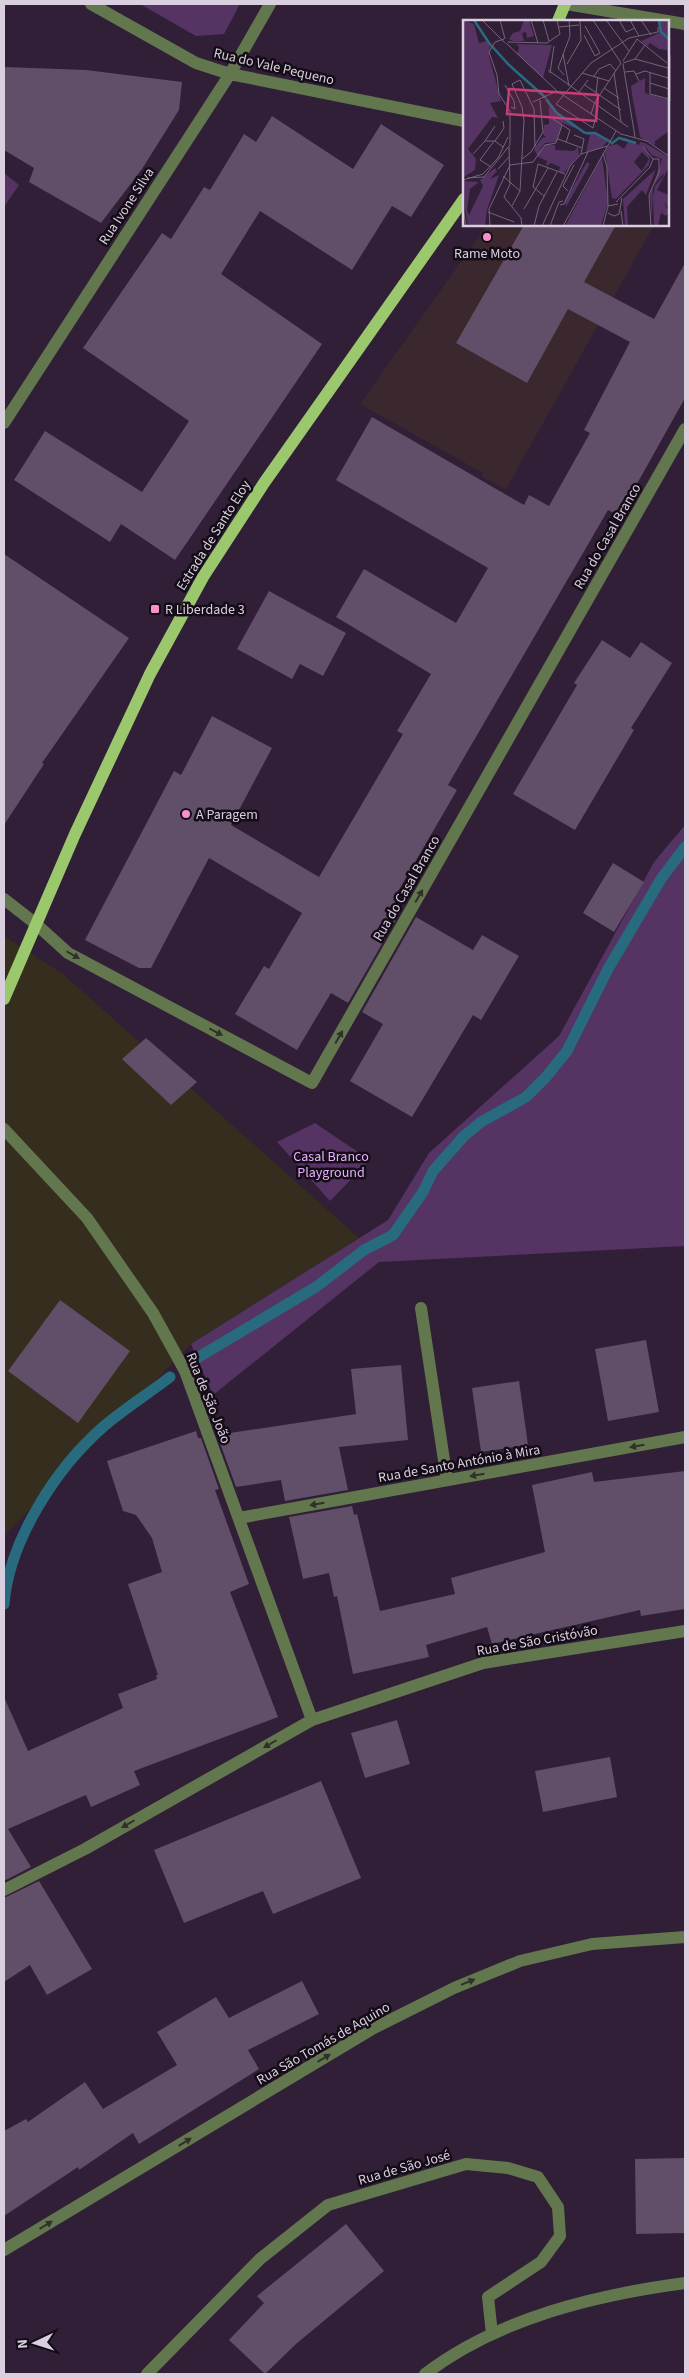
<svg xmlns="http://www.w3.org/2000/svg" width="689" height="2378" viewBox="0 0 689 2378" font-family="'Source Sans 3',sans-serif">
  <style>
    .commercial { fill: #3b282e }
    .industrial { fill: #352d1d }
    .green { fill: #553362 }
    .lines { fill: none; stroke-linecap: round; stroke-linejoin: round }
    .stream { stroke: #286b7f; stroke-width: 11 }
    .building { fill: #614e68 }
    .minor { stroke: #62774d; stroke-width: 12 }
    .major { stroke: #9cc86d; stroke-width: 12 }
    .oneway { fill: #2f312a }
    .poi-dot { fill: #f990ca; stroke: #140c17; stroke-width: 2 }
    .labels { text-anchor: middle; stroke-width: 5; stroke-linejoin: round; paint-order: stroke }
    .street-label { font-size: 14px; fill: #dacfdf; stroke: #140c17 }
    .poi-label { font-size: 14px; fill: #dacfdf; stroke: #140c17; text-anchor: start }
    .park-label { font-size: 14px; fill: #e8b0fe; stroke: #140c17 }
    .inset-river { fill: none; stroke: #286b7f; stroke-width: 2.5 }
    .inset-road { fill: none; stroke: #74657a; stroke-width: 1 }
    .view { fill: #c73d75; fill-opacity: 0.15; stroke: #c73d75; stroke-width: 2.5 }
    .inset-edge { fill: none; stroke: #dacfdf; stroke-width: 2.5 }
  </style>
  <rect width="100%" height="100%" fill="#301f37"/>
  <path class="commercial" d="M487,225h167l-148,264 -24,-12 1,-4 -123,-69z"/>
  <path class="industrial" d="M4,936l59,38 296,264 -168,106 -187,192z"/>
  <path class="green" d="M140,4h100l-16,30 -28,2z
    M4,173l15,12 -15,22z
    M685,825v421l-306,16 -166,133 -22,-51 197,-124 41,-67 130,-117 95,-174z
    M315,1123l55,37 -40,41 -53,-59z"/>
  <g class="lines">
    <path class="stream" d="M197,1358l119,-71 48,-37 29,-15 30,-43 10,-21 31,-35 17,-14 45,-25 20,-20 21,-26 41,-82 53,-90 24,-32
      M4,1604c5,-63 52,-136 99,-177 21,-18 45,-33 67,-50"/>
  </g>
  <path class="building" d="M4,67l82,3 96,12 -3,28 -37,59 -41,54 -72,-41 5,-14 -30,-18z
    M272,116l81,53 28,-45 63,41 -33,52 -19,-11 -40,64 -92,-59 -39,63 101,70 -147,216 -54,-36 -11,18 -96,-62 31,-49 97,61 47,-71 -106,-73 79,-115 9,6 33,-52 6,3 34,-56 12,8z
    M524,225h92l-32,57 70,37 31,-56v135l-66,118 -11,-6 -160,275 9,5 -64,110 3,1 -2,3 8,5 -54,94 -17,-10 -34,57 -62,-36 29,-48 5,3 33,-56 -93,-55 -58,110h-12l-54,-28 89,-169 7,4 31,-59 60,32 -41,77 88,52 84,-143 -6,-3 34,-57 -95,-57 28,-48 92,54 32,-55 -152,-88 36,-63 152,88 5,-10 20,11 41,-73 -6,-3 46,-88 -62,-33 -41,74 -71,-40z
    M4,554l125,84 -87,125 2,1 -40,61z
    M269,591l77,42 -23,43 -23,-12 -8,15 -55,-30z
    M602,640l28,18 11,-16 31,21 -41,65 3,2 -59,100 -62,-36 64,-109 -3,-2z
    M613,863l31,19 -30,50 -31,-19z
    M416,917l57,33 9,-15 37,21 -38,64 -8,-5 -61,102 -62,-36 33,-57 -21,-12z
    M146,1038l51,44 -26,23 -49,-46z
    M60,1300l70,51 -52,72 -70,-52z
    M646,1340l13,72 -51,9 -13,-72z
    M401,1365l7,75 -69,7 9,43 -63,11 -4,-21 -45,7 -19,-52 139,-21 -5,-45z
    M519,1381l9,64 -47,7 -9,-64z
    M196,1431l2,7h3l18,51 -4,1 34,94 -19,8 48,125 -144,54 6,14 -49,22 -5,-12 -78,34 23,38 -27,14v-184l24,54 95,-43 -5,-14 39,-15 -1,-4h2l-30,-91 34,-12 -10,-34 -16,-23 -13,-4 -16,-50z
    M685,1471v138l-44,7 -1,-6 -148,34 -5,-17 -61,18 3,12 -76,17 -16,-78 -3,1 -5,-24 -26,6 -14,-62 63,-11 2,9 3,-1 23,97 75,-17 -4,-16 94,-26 -13,-67 60,-13 2,10z
    M397,1720l13,44 -45,14 -14,-45z
    M610,1757l7,40 -74,15 -8,-41z
    M321,1781l40,97 -88,36 -10,-23 -79,32 -30,-73z
    M39,1881l53,88 -45,26 -17,-30 -26,17v-84z
    M302,1981l17,33 -71,36 11,19 -120,75 -6,-11 -54,37 -1,-3 -74,49v-85l22,-12 2,3 57,-40 18,27 74,-44 -20,-33 59,-35 13,21z
    M685,2158v75l-49,1 -1,-75z
    M346,2224l38,47 -88,73 -31,30 -36,-34 35,-37 -7,-7z"/>
  <g class="lines">
    <path class="minor" d="M91,4l105,59 34,11 234,47
      M566,4l119,20
      M4,423l226,-349 40,-70
      M4,899l32,25 32,29 244,130 373,-654
      M4,1129l83,89 66,95 32,58 127,349
      M421,1308l26,172
      M239,1518l446,-81
      M4,1890l81,-41 227,-129 171,-57 202,-32
      M4,2250l368,-221 82,-41 66,-27 72,-17 93,-7
      M147,2374l113,-115 68,-54 138,-41 42,4 30,9 20,30 2,29 -19,26 -53,35 4,37
      M425,2374c74,-56 170,-79 260,-91"/>
    <path class="major" d="M558,21l7,-17
      M4,999l71,-165 75,-160 53,-97 61,-94 200,-284"/>
  </g>
  <defs><path id="oneway-solid" d="M-6-.8H1V-3.2L6.5 0L1 3.2V.8H-6Z" transform="scale(1.25)"/></defs>
  <g class="oneway">
    <use href="#oneway-solid" transform="translate(419 896) rotate(-60)"/>
    <use href="#oneway-solid" transform="translate(73 955) rotate(30)"/>
    <use href="#oneway-solid" transform="translate(216 1032) rotate(28)"/>
    <use href="#oneway-solid" transform="translate(339 1037) rotate(-60)"/>
    <use href="#oneway-solid" transform="translate(637 1446) rotate(170)"/>
    <use href="#oneway-solid" transform="translate(477 1475) rotate(170)"/>
    <use href="#oneway-solid" transform="translate(317 1504) rotate(170)"/>
    <use href="#oneway-solid" transform="translate(270 1744) rotate(150)"/>
    <use href="#oneway-solid" transform="translate(128 1824) rotate(150)"/>
    <use href="#oneway-solid" transform="translate(468 1982) rotate(-22)"/>
    <use href="#oneway-solid" transform="translate(324 2058) rotate(-31)"/>
    <use href="#oneway-solid" transform="translate(185 2142) rotate(-31)"/>
    <use href="#oneway-solid" transform="translate(46 2225) rotate(-31)"/>
  </g>
  <g class="poi-dot">
    <circle cx="487" cy="237" r="5"/>
    <rect x="150" y="604" width="10" height="10" rx="2.5"/>
    <circle cx="186" cy="814" r="5"/>
  </g>
  <g class="labels">
    <g class="street-label">
      <text transform="translate(274 66) rotate(13)" y="5">Rua do Vale Pequeno</text>
      <text transform="translate(126 206) rotate(-57)" y="5">Rua Ivone Silva</text>
      <text transform="translate(213 535) rotate(-58)" y="5">Estrada de Santo Eloy</text>
      <text transform="translate(607 536) rotate(-60)" y="5">Rua do Casal Branco</text>
      <text transform="translate(406 888) rotate(-60)" y="5">Rua do Casal Branco</text>
      <text transform="translate(209 1398) rotate(68)" y="5">Rua de São João</text>
      <text transform="translate(459 1463) rotate(-10)" y="5">Rua de Santo António à Mira</text>
      <text transform="translate(537 1640) rotate(-10)" y="5">Rua de São Cristóvão</text>
      <text transform="translate(323 2043) rotate(-30)" y="5">Rua São Tomás de Aquino</text>
      <text transform="translate(404 2167) rotate(-16)" y="5">Rua de São José</text>
    </g>
    <g class="poi-label">
      <text x="487" y="258" text-anchor="middle">Rame Moto</text>
      <text x="165" y="614">R Liberdade 3</text>
      <text x="196" y="819">A Paragem</text>
    </g>
    <g class="park-label">
      <text x="331" y="1161">Casal Branco<tspan x="331" dy="16">Playground</tspan></text>
    </g>
  </g>
  <g transform="translate(463 20)">
    <rect width="206" height="206" fill="#301f37"/>
    <path d="M0,0l11,4 5,19 7,-2 4,4 -1,11 12,45 -11,2 8,15 -6,-1 -24,32 8,10 -1,11 -11,7zM61,0h5l5,16 -7,2 -1,-6 -4,1 2,8h-11l-4,-2 4,-6 7,-2zM195,0h11v35l-2,-5 -8,-1 -9,-6 -3,3 -6,-5 18,-8zM53,24l36,1 -9,33 -26,-24 2,-7zM182,58v15l24,7 1,4 -1,32 -1,-4 -13,9v4l-15,-8 -8,-42 -1,-9zM82,79l12,14 28,19 -23,-9 -6,19 -11,1 -7,9 9,-8 8,1v5l19,1 4,-4 1,8 -15,18 -5,-2 1,-4 -9,-4 -5,3 1,-5 -9,-4 -4,-8 8,-11 4,-1 -3,-3 1,-9 5,-1v-18zM131,112l15,8 -8,8 -15,4 4,-17 -5,-1zM163,118l13,7 1,-3 5,1 22,13 2,11 -12,23 12,5v13l-5,-6 5,10 -3,4 -5,-3 -3,13h-4l-1,-30 2,-10 8,-9 1,-4 -11,13 -1,32 -2,-23 12,-36 -10,-4 -8,-9 6,12 -1,7 -33,34 -4,-1 -7,-46 3,-6 9,-2 7,5 4,-7 -7,-2zM179,132l7,7 -7,12 -8,-9zM139,137l6,45 -7,24h-36zM124,142l3,2 -24,43 -1,-6zM32,148l2,3 -7,8 9,-4 -12,35 -2,16h-17l-3,-16 -1,-29 15,1 -9,7 -3,21 2,5 14,-29 -3,-6zM193,149l-10,26 -4,-5 -15,17 1,19h-3l-2,-27z" fill="#553362" fill-rule="evenodd"/>
    <path class="inset-river" d="M11,0l15,23 20,22 37,33M196,0l2,12 9,8M83,79l11,14 28,20M122,113h10l16,9M148,124l8,-6 17,5"/>
    <path class="inset-road" d="M19,0l23,23M37,0l5,19M68,0l7,23M80,0l6,21M130,0l28,43M143,0l23,31M156,0l7,12 9,-4M167,0l9,16M178,0l10,15M122,6l15,27 -5,3M96,7l20,-2M121,15l11,21M174,19l30,24M45,22l39,1 13,-9 -3,-14M43,23l51,48 64,43 26,7 23,16M100,34l6,32M207,35v46M172,39l33,9M160,41l14,-22M160,43l12,-4 10,-14M104,44l14,-24 -1,-20M160,44l12,73M85,50l80,57M162,52l9,-1 5,10M87,53l4,-27M119,53l27,8M151,53l7,49M187,53v21l19,5M173,54l9,-3 23,7M101,55l-6,-7 12,-32 -1,-16M131,56l5,-7 11,-5 6,7M187,63l19,6M42,65l9,16 1,8 -4,-2M122,65l36,25M141,68l15,10M116,72l9,-12M133,73l2,-16M70,82l24,-11M128,94l4,-12 26,-39M133,97l-3,11 -37,-24 35,-41 38,-25 29,-6v-5M90,99l17,11 -4,12M111,115l10,4 -3,15M95,119l24,9M22,121l10,-15M32,121l9,-13 -1,-7M46,127l1,37 -6,13 17,21 1,8M180,127l10,12M140,133l4,14 1,39M10,134l12,-13h10l8,6M59,139l9,-7 12,-20 -3,-32M75,144l-5,23 11,9M75,144l27,10M47,145l23,-3 12,-17 11,-2 6,-18M28,147l-11,-7 14,-19M35,149l11,-12M20,154l15,-16 10,-21M40,156l17,15M21,157l26,-32v-34l-11,-17 -2,-19 -8,-23 6,-10 9,-3M4,158l17,-1M0,160l20,-6M105,171l-5,-5 11,-21M153,182l34,-35 3,-8h6v13l-10,23 2,31M97,185l4,-1 24,-52M49,186l8,-15 4,-71 -2,-13 -10,-23 8,-4 14,29 1,38M0,188l3,18M61,189l24,-41M158,191l2,15M25,192l26,10M145,193l6,3 5,-2 3,-16M27,206l-1,-17 21,-44M71,206l5,-20 18,-34M79,206l28,-60 11,-12 26,-8M87,206l9,-24 4,-1M100,206l53,-95M140,206l5,-20 10,-2"/>
    <path class="view" d="M46,69l89,6 -2,26 -89,-7z"/>
    <rect width="206" height="206" class="inset-edge"/>
  </g>
  <rect width="689" height="2378" fill="none" stroke="#dacfdf" stroke-width="10"/>
  <g transform="translate(35 2343) rotate(266)" stroke="#140c17" stroke-width="4" paint-order="stroke">
  <path d="M0-4L9 19L0 12L-9 19Z" fill="#dacfdf"/>
  <text y="-8" font-size="14" font-weight="bold" text-anchor="middle" fill="#dacfdf">N</text>
  </g>
</svg>
